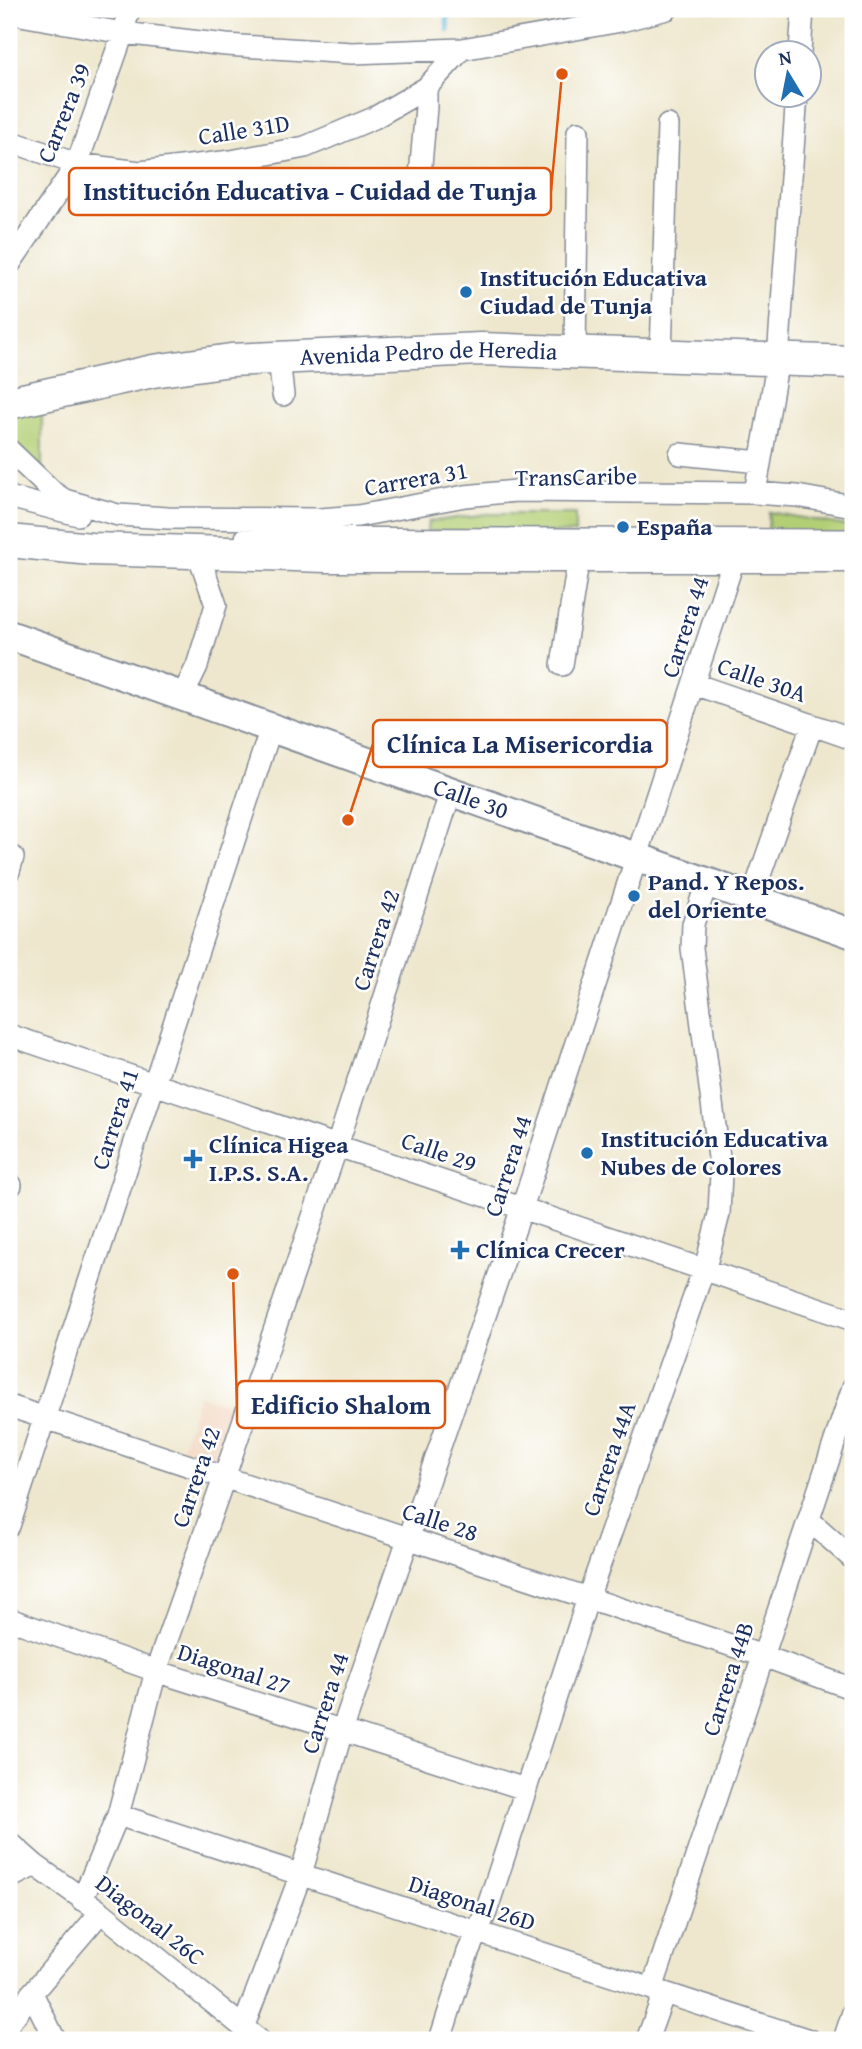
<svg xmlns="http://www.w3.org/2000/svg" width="862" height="2049" viewBox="0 0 862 2049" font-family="'Gentium Book Plus',serif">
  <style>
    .built { fill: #f1d5bd }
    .green { fill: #b3cf75; stroke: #677f6a; stroke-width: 2 }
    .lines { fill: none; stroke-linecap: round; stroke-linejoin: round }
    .stream { stroke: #61bddf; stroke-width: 5 }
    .minor-casing { stroke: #848b96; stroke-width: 24 }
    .major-casing { stroke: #848b96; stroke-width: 32 }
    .highway-casing { stroke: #848b96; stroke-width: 35 }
    .minor { stroke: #fff; stroke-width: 21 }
    .major { stroke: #fff; stroke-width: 28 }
    .highway { stroke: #fff; stroke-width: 32 }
    .poi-dot { fill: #1f6fb2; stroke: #fff; stroke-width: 2.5 }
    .labels { text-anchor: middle; stroke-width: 5; stroke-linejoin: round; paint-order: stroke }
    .street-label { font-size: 24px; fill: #1b2f5e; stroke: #fff }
    .poi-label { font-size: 24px; font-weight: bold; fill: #1b2f5e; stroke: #fff; text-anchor: start }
    .leader { fill: none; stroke: #de5710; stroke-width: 2.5 }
    .callout-dot { fill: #de5710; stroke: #fff; stroke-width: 2.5 }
    .callout { fill: #fff; stroke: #de5710; stroke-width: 2.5 }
    .callout-label { font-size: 26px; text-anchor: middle; font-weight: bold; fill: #1b2f5e }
  </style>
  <rect width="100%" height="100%" fill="#fff"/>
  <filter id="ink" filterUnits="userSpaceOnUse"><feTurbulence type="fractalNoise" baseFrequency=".0143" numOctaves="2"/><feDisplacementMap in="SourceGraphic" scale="14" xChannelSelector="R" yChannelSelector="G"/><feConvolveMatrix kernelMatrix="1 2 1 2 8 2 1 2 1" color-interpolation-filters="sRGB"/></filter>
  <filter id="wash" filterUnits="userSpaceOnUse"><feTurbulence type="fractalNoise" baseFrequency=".00686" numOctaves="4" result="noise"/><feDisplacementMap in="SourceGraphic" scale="28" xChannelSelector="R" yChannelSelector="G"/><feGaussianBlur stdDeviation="1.57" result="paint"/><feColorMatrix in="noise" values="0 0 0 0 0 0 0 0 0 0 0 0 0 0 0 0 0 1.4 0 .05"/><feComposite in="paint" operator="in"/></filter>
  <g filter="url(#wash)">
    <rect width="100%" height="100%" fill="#eee7cd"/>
    <path class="built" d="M199,1395l32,10 -17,54 -33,-10z"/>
    <path class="green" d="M42,405v66l-33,-32v-25z
      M769,512l84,15v8l-85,-2z
      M487,514h88v19l-148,-2 1,-9z"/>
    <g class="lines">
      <path class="stream" d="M446,9l2,21"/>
    </g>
  </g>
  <g filter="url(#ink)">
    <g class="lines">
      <defs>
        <path id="minor" d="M9,13l114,20 103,12 126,8 110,-4 159,-28 46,-12
          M800,52l3,-43
          M9,141l68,23 63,8 91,-11 74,-14 69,-29 52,-30 36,-39
          M419,188l7,-81v-19
          M9,265l68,-101 46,-131 6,-24
          M575,352l3,-220
          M661,355l7,-230
          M279,357l4,38
          M9,450l45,43 11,7 53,15 50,3 152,1 38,-3 107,-20 51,-5 239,2 42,3 56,10
          M680,454l80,8
          M755,493l23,-134 19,-265
          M9,497l69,18
          M246,538l607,2
          M562,665l17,-109
          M694,684l159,55
          M182,697l15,-31 19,-61 -18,-52
          M9,871l4,-14
          M752,898l60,-173
          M9,1035l844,285
          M9,1185h2
          M9,1406l754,250 90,33
          M809,1520l44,39
          M9,1526l262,-798
          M9,1619l147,52 369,118
          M118,1815l691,225
          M9,1842l26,23 66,47 158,128
          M9,1878l26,-13
          M82,1900l36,-85 38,-144 68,-193 113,-332 114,-355
          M652,1989l201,-602
          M32,1993l23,47
          M9,2023l23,-30 69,-81
          M243,2028l58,-154 41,-143 180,-523 213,-652
          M440,2040l28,-88 18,-40 102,-314 120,-341 11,-43 2,-41 -29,-225 1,-24 14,-42
          M647,2040l17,-47
          M844,2040l9,-28"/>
        <g id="major">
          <path id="s1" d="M9,635l844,299"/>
        </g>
        <g id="highway">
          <path id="s2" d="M9,403l144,-32 78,-11 250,-11 372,13"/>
          <path d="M9,541l82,8 236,7h526"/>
        </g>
      </defs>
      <use href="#minor" class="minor-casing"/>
      <use href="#major" class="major-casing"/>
      <use href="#highway" class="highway-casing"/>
      <use href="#minor" class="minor"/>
      <use href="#major" class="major"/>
      <use href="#highway" class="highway"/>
    </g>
  </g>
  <g class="poi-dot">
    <circle cx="466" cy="292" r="7"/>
    <circle cx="623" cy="527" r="7"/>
    <circle cx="634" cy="896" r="7"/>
    <circle cx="587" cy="1153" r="7"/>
    <path d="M189.5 1148.5h7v7h7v7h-7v7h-7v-7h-7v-7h7z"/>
    <path d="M456.5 1239.5h7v7h7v7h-7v7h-7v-7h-7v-7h7z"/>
  </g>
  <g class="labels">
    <g class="street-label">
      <text transform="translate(64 113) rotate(-68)" y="8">Carrera 39</text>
      <text transform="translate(244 130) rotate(-9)" y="8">Calle 31D</text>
      <text dy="8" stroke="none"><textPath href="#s2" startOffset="424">Avenida Pedro de Heredia</textPath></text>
      <text transform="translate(576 477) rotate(-1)" y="8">TransCaribe</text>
      <text transform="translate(416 479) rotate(-10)" y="8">Carrera 31</text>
      <text transform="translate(685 627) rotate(-72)" y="8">Carrera 44</text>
      <text transform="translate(762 680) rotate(19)" y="8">Calle 30A</text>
      <text dy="8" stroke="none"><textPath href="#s1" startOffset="490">Calle 30</textPath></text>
      <text transform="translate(376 940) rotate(-72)" y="8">Carrera 42</text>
      <text transform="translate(115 1119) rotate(-72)" y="8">Carrera 41</text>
      <text transform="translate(439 1152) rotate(19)" y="8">Calle 29</text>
      <text transform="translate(508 1166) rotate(-72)" y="8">Carrera 44</text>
      <text transform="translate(609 1459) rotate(-71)" y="8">Carrera 44A</text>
      <text transform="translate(196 1477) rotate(-71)" y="8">Carrera 42</text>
      <text transform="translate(440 1522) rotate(18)" y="8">Calle 28</text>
      <text transform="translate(234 1669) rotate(18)" y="8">Diagonal 27</text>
      <text transform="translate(728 1679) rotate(-72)" y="8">Carrera 44B</text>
      <text transform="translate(325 1703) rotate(-72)" y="8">Carrera 44</text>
      <text transform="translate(472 1903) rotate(18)" y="8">Diagonal 26D</text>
      <text transform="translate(150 1920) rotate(38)" y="8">Diagonal 26C</text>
    </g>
    <g class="poi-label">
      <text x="480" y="286">Institución Educativa<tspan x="480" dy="28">Ciudad de Tunja</tspan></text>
      <text x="637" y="535">España</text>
      <text x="648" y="890">Pand. Y Repos.<tspan x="648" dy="28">del Oriente</tspan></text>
      <text x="601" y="1147">Institución Educativa<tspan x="601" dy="28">Nubes de Colores</tspan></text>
      <text x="209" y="1153">Clínica Higea<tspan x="209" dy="28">I.P.S. S.A.</tspan></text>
      <text x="476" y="1258">Clínica Crecer</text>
    </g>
  </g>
  <path class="leader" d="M562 74L551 191M348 820L373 744M233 1274L237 1405"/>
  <g class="callout-dot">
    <circle cx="562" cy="74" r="7"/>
    <circle cx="348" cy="820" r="7"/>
    <circle cx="233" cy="1274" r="7"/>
  </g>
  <g class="callout">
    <rect x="69" y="168" width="482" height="47" rx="7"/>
    <rect x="373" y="720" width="294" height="47" rx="7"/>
    <rect x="237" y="1381" width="208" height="47" rx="7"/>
  </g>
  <g class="callout-label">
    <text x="310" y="200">Institución Educativa - Cuidad de Tunja</text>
    <text x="520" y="753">Clínica La Misericordia</text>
    <text x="341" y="1414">Edificio Shalom</text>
  </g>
  <rect width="862" height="2049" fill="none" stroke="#fff" stroke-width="35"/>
  <g transform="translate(788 74) rotate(350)"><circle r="33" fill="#ffffff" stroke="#a4acbf" stroke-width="2"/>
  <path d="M0-5L12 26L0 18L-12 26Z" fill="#1f6fb2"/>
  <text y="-10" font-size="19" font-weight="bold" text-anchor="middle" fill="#1b2f5e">N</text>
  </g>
</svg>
